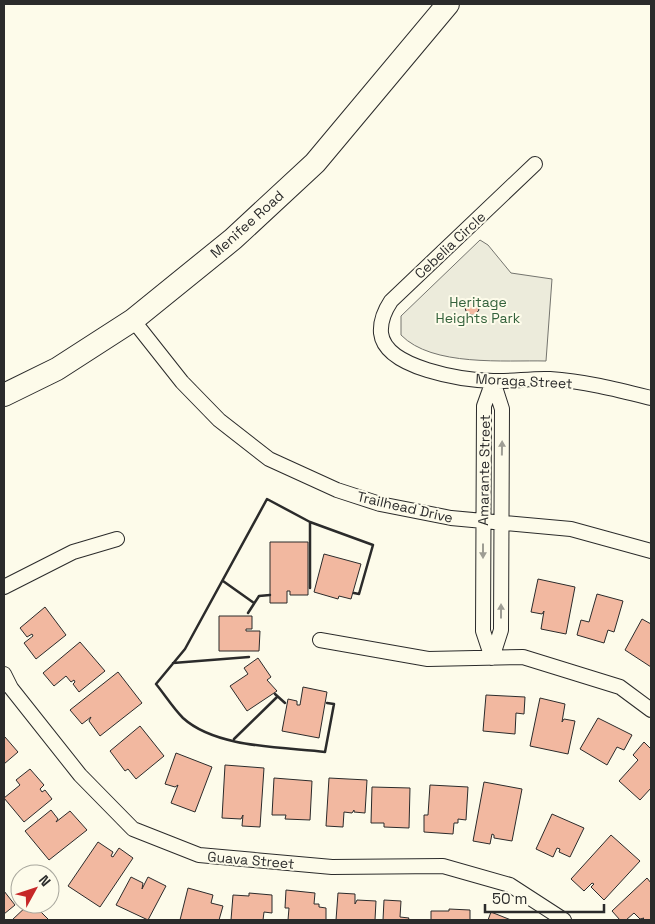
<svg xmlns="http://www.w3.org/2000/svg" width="655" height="924" viewBox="0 0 655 924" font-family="'Space Grotesk',sans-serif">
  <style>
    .green { fill: #ecebdb; stroke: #74746e }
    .building { fill: #f2b8a0; stroke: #2b2b2b }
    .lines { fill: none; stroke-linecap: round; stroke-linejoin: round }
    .minor-casing { stroke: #2b2b2b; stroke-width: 16 }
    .primary-casing { stroke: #2b2b2b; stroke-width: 24 }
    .minor { stroke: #fdfbea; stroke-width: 14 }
    .primary { stroke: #fdfbea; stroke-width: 22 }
    .wall { stroke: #2b2b2b; stroke-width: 2.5 }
    .oneway { fill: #9e9d94 }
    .labels { text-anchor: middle; stroke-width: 4; stroke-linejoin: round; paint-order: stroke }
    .street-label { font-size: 14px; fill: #2b2b2b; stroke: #fdfbea }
    .park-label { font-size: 14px; fill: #34623c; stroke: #fdfbea }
  </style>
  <rect width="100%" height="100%" fill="#fdfbea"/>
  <path class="green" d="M480,240l8,5 23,28 41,6 -6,82c-41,-1 -114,6 -145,-26v-19z"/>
  <path class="building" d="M470,302l6,1 3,7 -4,5 -8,-1 -2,-6z
    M270,542h38v53h-18v-4h-3v12h-17z
    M324,554l37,10 -10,35 -12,-3 -1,3 -24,-7z
    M538,579l37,8 -9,47 -25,-5 3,-18 -2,3 -11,-2z
    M597,594l26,7 -9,31 -6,-2 -4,13 -27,-8 4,-15 8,2z
    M45,607l21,28 -30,24 -12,-16 9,-7 -1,-2 -5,3 -7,-9z
    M219,616h33v13h-6v2h14l-1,20h-40z
    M642,619l9,5v43l-26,-17z
    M80,642l25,29 -26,21 -6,-8 2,-2 -1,-2 -3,2 -5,-6 -12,10 -11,-13z
    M258,658l13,19 -4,3 10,11 -30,20 -17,-25 18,-12 -4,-6z
    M118,672l24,31 -42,33 -11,-15 2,-4 -9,7 -12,-14z
    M303,687l24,5 -8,46 -37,-7 6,-32 9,2v4h3z
    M486,695l39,2 -1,17 -8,-1 -1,21 -32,-3z
    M540,698l25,6 -3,18 2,-3 11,2 -7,33 -38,-8z
    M598,718l34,17 -8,15 -7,-3 -10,18 -27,-16z
    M140,726l24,30 -28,23 -8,-10 -3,2 -15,-20z
    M5,737l13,15 -14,12v-26z
    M644,742l7,7v39l-11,12 -21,-19 19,-21 -5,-5z
    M176,753l36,14 -17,45 -24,-9 7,-18 -3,2 -10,-3z
    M225,765l39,3 -4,59 -18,-1 1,-11 -2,4 -19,-1z
    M30,769l14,16 -4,4 2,3 3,-2 7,9 -28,23 -20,-24 16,-13 -4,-5z
    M274,778l38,3 -2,39 -25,-1 1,-4h-14z
    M329,778l38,2 -2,33 -11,-1v-2l-2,3 -8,-1 -1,15 -17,-1z
    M484,782l38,7 -10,52 -18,-3v-3l-2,-1 -2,10 -17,-3z
    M430,785l38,2 -2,33 -8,-1v4h-4l-1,11 -29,-2v-17h4z
    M372,787l38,1 -1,40 -25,-1v-4h-13z
    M51,810l7,9 -2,3 14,-11 17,19 -38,30 -24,-29z
    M552,814l32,14 -14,29 -11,-5 1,-3 -3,-1 -4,9 -17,-8z
    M611,835l29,26 -36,39 -13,-13 3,-3 -2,-1 -8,8 -13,-12z
    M98,842l15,10 -2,4 2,1 6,-9 14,10 -33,49 -32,-21z
    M131,877l12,6 -1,6 6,-12 18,9 -18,34 -32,-15z
    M647,878l4,5v37h-9l2,-2 -4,1 -6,-6 -8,7h-6l-8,-9z
    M188,888l25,7 -2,8 12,3 -4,14h-39z
    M286,890l29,3 -1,11h5v3l7,1v12h-38l1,-12h-4z
    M4,891l11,14 -11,9z
    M249,893l23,2v18l-8,-1 -1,8h-32l2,-25 16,1z
    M338,893l17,1v10l2,-4 19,1 -1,19h-39z
    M384,900l17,1 -1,16 9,1 -1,2h-25z
    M29,904h4l16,16h-37z
    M449,909l21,1v10h-39v-9h18z
    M491,912l20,8h-23z"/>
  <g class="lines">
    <defs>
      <path id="minor" d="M535,164l-144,137c-6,9 -11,20 -10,32 4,36 83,47 112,48 19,1 38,-3 57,-2 34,2 69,11 101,19
        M133,320l49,62 37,38 50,39 68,31 43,14 71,14 120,11 80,22
        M4,587l69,-35 44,-13
        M320,640l108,19 95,-2 97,30 31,23
        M492,658l9,-28 1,-221 -9,-28
        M492,658l-9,-27 1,-225 9,-25
        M4,674l7,14 69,87 53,54 66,26 133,12 111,-1 67,19 54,35"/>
      <path id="primary" d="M4,395l53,-26 76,-49 100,-81 82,-76 133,-159"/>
    </defs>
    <use href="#minor" class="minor-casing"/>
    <use href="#primary" class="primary-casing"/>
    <use href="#minor" class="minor"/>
    <use href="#primary" class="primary"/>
    <path class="wall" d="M310,522v66
      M223,581l31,22
      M248,613l11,-17 11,-1
      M173,663l76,-6
      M275,694l10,9
      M327,703l7,1 -9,48c-43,-5 -109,-4 -142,-34 -10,-10 -18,-23 -27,-34l29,-35 82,-150 43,23 63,23 -14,49 -5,-1
      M234,739l43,-42"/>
  </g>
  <defs><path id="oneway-solid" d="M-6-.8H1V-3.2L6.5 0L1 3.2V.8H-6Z" transform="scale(1.25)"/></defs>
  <g class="oneway">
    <use href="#oneway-solid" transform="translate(502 448) rotate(-89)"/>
    <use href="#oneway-solid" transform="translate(483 551) rotate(90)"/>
    <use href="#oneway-solid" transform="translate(501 611) rotate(-90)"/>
  </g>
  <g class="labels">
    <g class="street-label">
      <text transform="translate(247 224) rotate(-42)" y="5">Menifee Road</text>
      <text transform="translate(450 245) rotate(-43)" y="5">Cebelia Circle</text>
      <text transform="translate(524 381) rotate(3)" y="5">Moraga Street</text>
      <text transform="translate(484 470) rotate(-89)" y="5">Amarante Street</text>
      <text transform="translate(405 507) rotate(13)" y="5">Trailhead Drive</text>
      <text transform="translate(251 860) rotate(5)" y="5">Guava Street</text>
    </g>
    <g class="park-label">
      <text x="478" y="307">Heritage<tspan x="478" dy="16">Heights Park</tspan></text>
    </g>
  </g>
  <rect width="655" height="924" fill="none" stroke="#2b2b2b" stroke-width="10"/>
  <g transform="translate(35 889) rotate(50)"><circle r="24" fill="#fdfbea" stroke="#a9a89e"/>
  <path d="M0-4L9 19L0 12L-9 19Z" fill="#c62828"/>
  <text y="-8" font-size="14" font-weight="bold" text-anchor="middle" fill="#2b2b2b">N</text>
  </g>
  <path d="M485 904v8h119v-8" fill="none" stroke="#2b2b2b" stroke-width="2.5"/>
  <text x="492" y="904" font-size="15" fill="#2b2b2b" stroke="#fdfbea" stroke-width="4" paint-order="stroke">50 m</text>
</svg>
